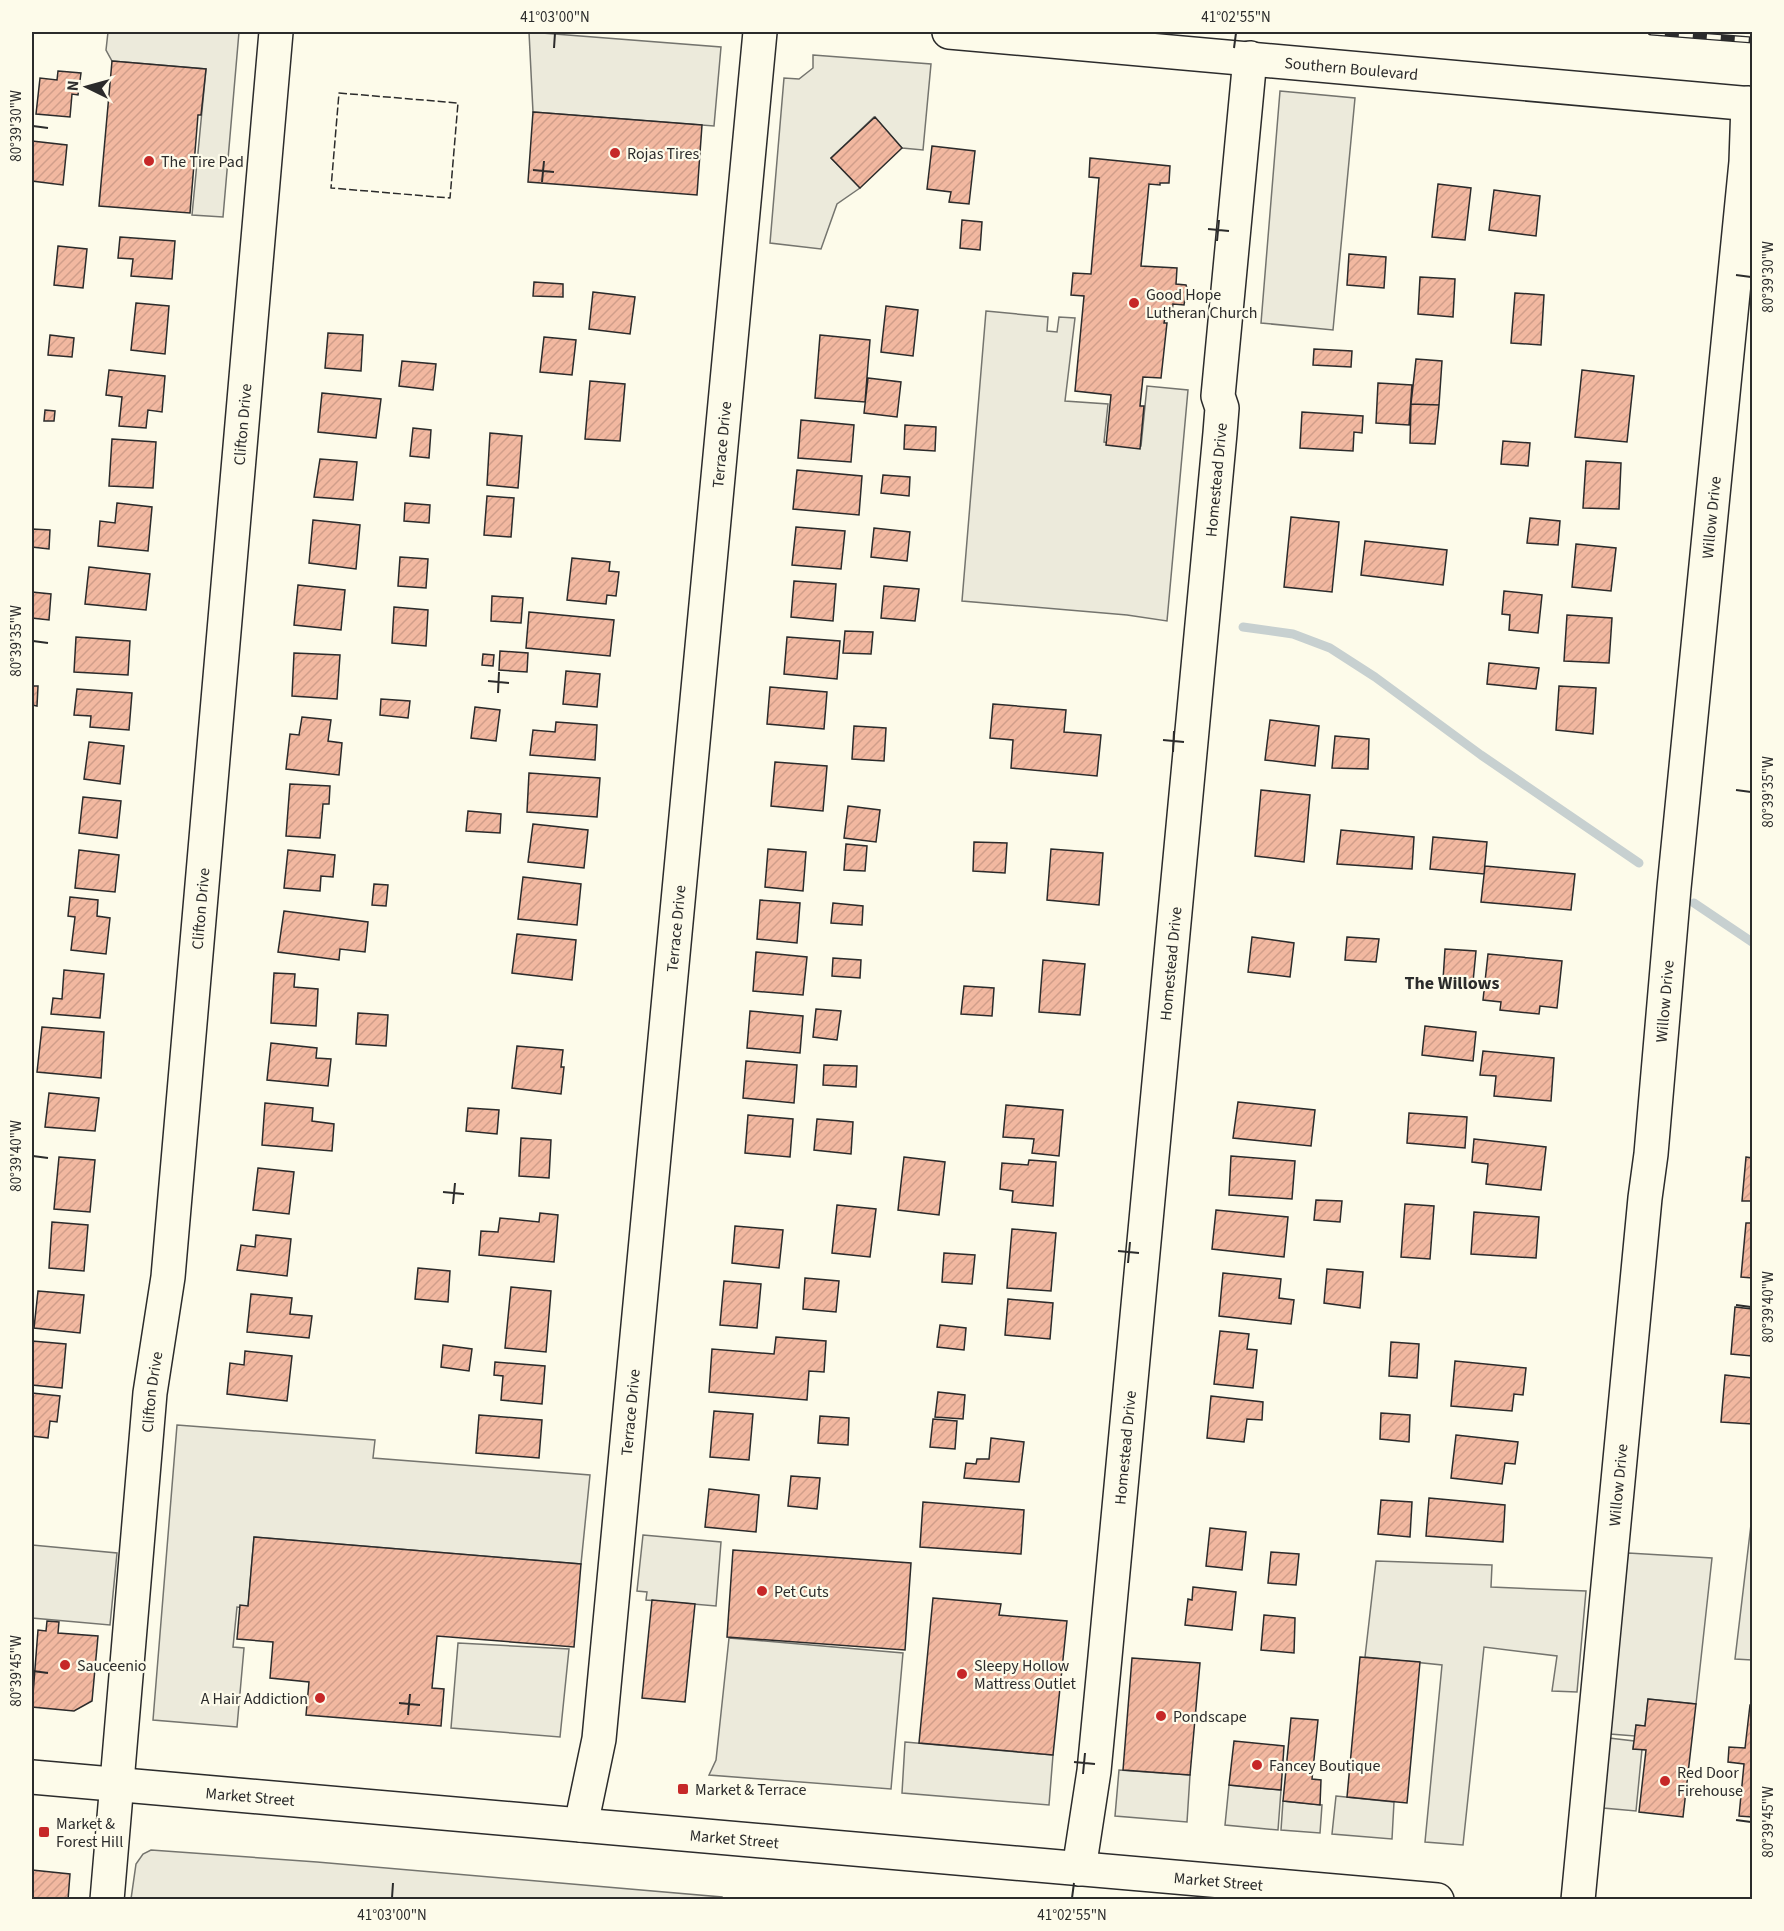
<svg xmlns="http://www.w3.org/2000/svg" width="1784" height="1931" viewBox="0 0 1784 1931" font-family="'Source Sans 3',sans-serif">
  <style>
    .parking { fill: #eceadb; stroke: #74746e; stroke-width: 1.5 }
    .lines { fill: none; stroke-linecap: round; stroke-linejoin: round }
    .stream { stroke: #c7d0d0; stroke-width: 9 }
    .building { fill: url(#building-hatch); stroke: #2b2b2b; stroke-width: 1.5 }
    .minor-casing { stroke: #2b2b2b; stroke-width: 36 }
    .major-casing { stroke: #2b2b2b; stroke-width: 36 }
    .minor { stroke: #fdfbea; stroke-width: 33 }
    .major { stroke: #fdfbea; stroke-width: 33 }
    .rail-casing { stroke: #2b2b2b; stroke-width: 7 }
    .rail { stroke: #fdfbea; stroke-width: 4.5; stroke-dasharray: 14; stroke-linecap: butt }
    .fence { stroke: #2b2b2b; stroke-width: 1.5; stroke-dasharray: 8 3; stroke-linecap: butt }
    .ticks { fill: none; stroke: #2b2b2b; stroke-width: 2 }
    .poi-dot { fill: #c62828; stroke: #fdfbea; stroke-width: 2 }
    .labels { text-anchor: middle; stroke-width: 4.5; stroke-linejoin: round; paint-order: stroke }
    .street-label { font-size: 16px; fill: #2b2b2b; stroke: #fdfbea }
    .poi-label { font-size: 16px; fill: #2b2b2b; stroke: #fdfbea; text-anchor: start }
    .neighbourhood-label { font-size: 18px; font-weight: bold; fill: #2b2b2b; stroke: #fdfbea }
    .neatline { fill: none; stroke: #2b2b2b; stroke-width: 2 }
    .ticks-label { font-size: 15px; text-anchor: middle; fill: #2b2b2b }
  </style>
  <defs>
    <pattern id="building-hatch" width="6" height="6" patternUnits="userSpaceOnUse" patternTransform="scale(1.5)"><rect width="6" height="6" fill="#f2b8a0"/><path d="M-1 1l2-2M0 6l6-6M5 7l2-2" fill="none" stroke="#d09e8a"/></pattern>
  </defs>
  <rect width="100%" height="100%" fill="#fdfbea"/>
  <path class="parking" d="M108,32h131l-16,185 -31,-2 14,-146 -94,-8 -6,-11z
    M529,32l192,15 -7,79 -181,-14z
    M813,55l118,9 -8,86 -21,-2 -28,-31 -43,41 29,30 -23,16 -16,45 -51,-6 14,-165 15,1 14,-11z
    M1280,91l75,7 -22,232 -72,-7z
    M986,311l62,6 -1,14 10,1 2,-15 16,1 -10,83 43,3 -4,38 37,4 6,-60 41,4 -21,231 -40,-6 -165,-14z
    M177,1425l198,15 -2,18 217,17 -9,89 -327,-27 -6,71 -11,-1 -4,40 11,1 -7,79 -84,-7z
    M1752,1516v144l-17,-1z
    M643,1535l78,7 -5,64 -70,-6 1,-8 -10,-1z
    M32,1545l85,8 -7,72 -78,-7z
    M1628,1553l84,5 -16,146 -48,-5 -3,27 -9,-1 -1,11 -25,-2z
    M1376,1561l116,4 -1,22 95,4 -9,101 -25,-1 5,-35 -73,-9 -21,198 -38,-3 17,-177 -77,-8z
    M729,1638l174,15 -12,136 -182,-14 7,-15z
    M458,1643l111,6 -9,88 -109,-9z
    M1609,1738l25,3 -1,8h9l-6,62 -33,-3z
    M905,1742l148,13 -4,50 -147,-12z
    M1119,1770l71,5 -3,47 -72,-6z
    M1229,1785l52,5 -3,40 -53,-5z
    M1336,1796l58,6 -2,37 -60,-5z
    M1283,1801l39,4 -2,28 -39,-3z
    M151,1850l166,12 405,35v3l-591,-1 5,-35 7,-10z"/>
  <g class="lines">
    <path class="stream" d="M1243,627l50,7 37,14 45,29 106,78 158,108
      M1694,903l58,39"/>
  </g>
  <path class="building" d="M112,61l94,8 -5,46h-3l-8,98 -91,-7z
    M58,71l23,2 -3,22 -6,-1 -2,23 -34,-3 4,-36 17,2z
    M533,112l169,13 -5,70 -169,-13z
    M875,117l27,31 -42,40 -29,-30z
    M32,141l35,4 -4,40 -31,-4z
    M932,146l43,5 -6,53 -20,-2 2,-10 -24,-3z
    M1090,158l80,8 -1,17h-9v2l-11,-1 -8,82 36,2 -1,16 10,1 1,3 -3,17 -11,-1 -2,14h-6l-1,5h3l-6,55 -18,-1 -3,29h4l-4,43 -34,-4 5,-50 -36,-4 9,-95 -13,-1 2,-22 18,1 8,-96 -10,-1z
    M1438,184l33,4 -6,52 -33,-3z
    M1494,190l46,6 -4,40 -47,-6z
    M962,220l20,2 -2,28 -20,-2z
    M120,237l55,4 -3,38 -41,-3 2,-17 -15,-1z
    M58,246l29,3 -4,39 -29,-3z
    M1349,254l37,3 -2,31 -37,-3z
    M1420,277l35,2 -2,38 -35,-3z
    M534,282l29,2v13l-30,-1z
    M593,292l42,5 -5,37 -41,-5z
    M1515,293l29,2 -3,50 -30,-2z
    M136,303l33,3 -4,48 -34,-4z
    M886,306l32,4 -5,46 -32,-4z
    M328,333l35,2 -2,36 -36,-3z
    M50,335l24,3 -2,19 -24,-2z
    M820,335l50,5 -5,62 -50,-4z
    M544,337l32,3 -4,35 -32,-3z
    M1314,349l38,2 -1,16 -38,-2z
    M1416,359l26,2 -3,44 -28,-1z
    M402,361l34,3 -3,26 -34,-4z
    M109,370l56,6 -3,36 -14,-2 -2,18 -27,-2 3,-29 -16,-2z
    M1582,370l52,6 -7,66 -52,-5z
    M868,378l33,4 -4,35 -33,-4z
    M590,381l35,3 -5,57 -35,-2z
    M1378,383l34,2 -3,40 -33,-2z
    M322,393l59,6 -5,39 -58,-6z
    M1411,404l28,1 -4,39 -25,-1z
    M45,410l10,1 -1,10h-10z
    M1302,412l61,4 -1,17 -8,-1 -1,19 -53,-3z
    M801,420l53,5 -3,37 -53,-4z
    M905,425l31,2 -1,24 -31,-2z
    M413,428l18,2 -2,28 -19,-2z
    M490,433l32,3 -4,52 -31,-3z
    M112,439l44,3 -3,46 -44,-2z
    M1503,441l27,2 -2,23 -27,-2z
    M320,459l37,3 -4,38 -39,-3z
    M1586,461l35,2 -2,46 -36,-1z
    M797,470l65,6 -3,39 -66,-6z
    M883,475l27,2 -1,19 -28,-3z
    M487,496l27,2 -3,39 -27,-2z
    M117,503l35,4 -4,44 -50,-5 2,-25 15,2z
    M405,503l25,2 -1,18 -25,-2z
    M1291,517l48,5 -7,70 -48,-5z
    M1530,518l30,3 -2,24 -31,-2z
    M313,520l47,5 -4,44 -47,-6z
    M796,527l49,4 -4,38 -49,-4z
    M874,528l36,4 -3,29 -36,-4z
    M32,529l18,1 -1,19 -17,-2z
    M1365,541l82,9 -4,35 -82,-10z
    M1576,544l40,4 -5,43 -39,-4z
    M400,557l28,2 -2,29 -28,-2z
    M572,558l38,4 -1,9 10,1 -3,24 -9,-1 -1,9 -39,-4z
    M89,567l61,7 -4,36 -61,-6z
    M794,581l42,3 -3,37 -42,-4z
    M298,585l47,5 -4,40 -47,-5z
    M884,586l35,3 -4,32 -34,-3z
    M1504,591l38,4 -4,38 -29,-3 1,-15 -8,-1z
    M32,592l19,2 -2,26 -17,-2z
    M492,596l31,2 -2,25 -30,-2z
    M394,607l34,3 -2,36 -34,-3z
    M529,612l85,8 -4,36 -84,-8z
    M1567,615l45,3 -3,45 -45,-2z
    M845,631l28,1 -2,22 -28,-1z
    M76,637l54,4 -2,34 -54,-3z
    M787,637l53,4 -3,38 -53,-5z
    M500,651l28,2 -1,19 -28,-2z
    M294,653l46,2 -3,44 -45,-3z
    M483,654l11,1 -1,11 -11,-1z
    M1489,663l50,5 -3,21 -49,-5z
    M566,671l34,3 -3,33 -34,-3z
    M32,686h6l-1,20 -5,-1z
    M1559,686l37,2 -3,46 -37,-4z
    M770,687l57,5 -3,37 -57,-5z
    M77,689l55,4 -3,37 -39,-3 1,-11 -17,-1z
    M381,699l29,2 -2,17 -28,-3z
    M993,704l73,6 -2,22 37,3 -4,41 -86,-8 2,-28 -23,-2z
    M475,707l25,3 -4,31 -25,-3z
    M302,717l29,3 -3,21 14,2 -3,32 -53,-6 4,-35 9,1z
    M1270,720l49,6 -4,40 -50,-6z
    M556,722l41,3 -2,35 -65,-5 3,-25 22,2z
    M854,726l32,2 -2,33 -32,-2z
    M1335,736l34,3 -1,30 -36,-1z
    M89,742l35,4 -4,38 -36,-5z
    M775,762l52,4 -4,45 -52,-5z
    M529,773l71,5 -3,39 -70,-5z
    M290,784l40,2 -1,18h-6l-3,34 -34,-2z
    M1261,790l49,5 -6,67 -49,-6z
    M83,797l38,4 -4,37 -38,-5z
    M848,806l32,4 -4,32 -32,-4z
    M468,811l33,3 -1,19 -34,-2z
    M533,824l55,6 -4,38 -56,-6z
    M1341,830l73,7 -2,32 -75,-5z
    M1433,837l54,5 -3,32 -54,-5z
    M974,842l33,1 -2,30 -32,-2z
    M846,844l21,2 -2,25 -21,-1z
    M768,849l38,3 -3,39 -38,-4z
    M1051,849l52,4 -4,52 -52,-5z
    M79,850l40,5 -4,37 -40,-4z
    M288,850l47,5 -2,22 -12,-1 -1,15 -36,-3z
    M1485,866l90,8 -4,36 -90,-8z
    M523,877l58,7 -4,41 -59,-6z
    M374,884l14,1 -2,21 -14,-1z
    M70,897l28,3 -1,16 13,2 -4,36 -35,-4 4,-33 -7,-1z
    M760,900l40,3 -3,40 -40,-4z
    M833,903l30,3 -1,19 -31,-2z
    M284,911l84,11 -3,30 -25,-3 -1,11 -61,-8z
    M517,934l59,6 -4,40 -60,-7z
    M1252,937l42,6 -4,34 -42,-5z
    M1347,937l32,2 -3,23 -31,-2z
    M1445,949l31,2 -3,31 -30,-2z
    M756,952l51,5 -4,38 -50,-4z
    M1488,954l74,7 -5,47 -17,-2 -1,8 -39,-4 1,-8 -18,-2z
    M833,958l28,2 -1,18 -28,-2z
    M1043,960l42,4 -5,51 -41,-3z
    M64,970l40,4 -4,44 -49,-4 2,-16 9,1z
    M274,973l21,1 -1,13 24,2 -2,37 -45,-3z
    M964,986l30,2 -2,28 -31,-2z
    M816,1009l25,2 -4,29 -24,-3z
    M750,1011l53,5 -3,37 -53,-5z
    M358,1013l30,2 -2,31 -30,-2z
    M1425,1026l51,6 -3,29 -51,-6z
    M42,1027l62,5 -3,46 -64,-6z
    M271,1043l46,5 -1,10 15,1 -3,27 -61,-6z
    M517,1046l46,4 -2,17h3l-3,27 -49,-6z
    M1483,1051l71,7 -3,43 -57,-5 2,-20 -16,-1z
    M746,1061l51,4 -3,38 -51,-5z
    M824,1065l33,1 -1,21 -33,-2z
    M49,1093l50,5 -4,33 -50,-4z
    M1238,1102l77,8 -4,36 -78,-8z
    M265,1103l48,5 -1,13 22,3 -2,27 -70,-6z
    M1006,1105l57,5 -4,46 -27,-3 2,-14 -31,-2z
    M468,1108l31,2 -2,24 -31,-3z
    M1409,1113l58,4 -2,31 -58,-5z
    M748,1115l45,4 -3,38 -45,-4z
    M817,1119l36,3 -2,32 -37,-4z
    M521,1138l30,2 -2,38 -30,-2z
    M1474,1139l72,8 -5,43 -55,-6 2,-20 -16,-2z
    M1231,1156l64,5 -3,38 -63,-4z
    M59,1157l36,3 -5,52 -36,-3z
    M904,1157l41,5 -6,53 -41,-5z
    M1746,1157l6,1v43h-10z
    M1029,1160l27,2 -3,44 -41,-4 1,-11 -13,-2 2,-26 26,2z
    M258,1168l36,4 -5,42 -36,-4z
    M1316,1200l26,1 -2,21 -26,-2z
    M1405,1204l29,2 -4,53 -29,-2z
    M837,1205l39,4 -6,48 -38,-4z
    M1216,1210l72,7 -4,40 -72,-8z
    M1474,1212l65,5 -3,41 -65,-4z
    M540,1213l18,2 -4,47 -75,-7 2,-24 17,1 2,-14 39,4z
    M52,1222l36,3 -4,46 -35,-3z
    M1746,1223h6v55l-11,-1z
    M735,1226l48,4 -4,38 -47,-5z
    M1012,1229l44,4 -5,58 -44,-3z
    M256,1235l35,4 -4,37 -50,-6 4,-25 14,2z
    M944,1253l31,2 -3,29 -30,-2z
    M418,1268l32,3 -2,31 -33,-3z
    M1327,1269l36,3 -3,36 -36,-5z
    M1223,1273l58,6 -2,19 15,2 -3,24 -72,-8z
    M805,1278l34,3 -3,31 -33,-3z
    M724,1281l37,3 -4,44 -37,-3z
    M511,1287l40,4 -5,61 -41,-4z
    M38,1291l46,4 -4,38 -46,-5z
    M251,1294l41,4 -2,16 22,2 -3,22 -62,-6z
    M1008,1299l45,4 -3,36 -45,-4z
    M1735,1307l17,2v47l-21,-2z
    M940,1325l26,3 -2,22 -27,-3z
    M1220,1331l29,3 -2,15 10,1 -4,38 -39,-4z
    M776,1337l50,4 -2,31 -15,-1 -2,29 -98,-8 3,-43 62,5z
    M32,1341l34,3 -4,44 -30,-3z
    M1391,1342l28,2 -2,34 -28,-2z
    M443,1345l29,4 -3,22 -28,-4z
    M245,1351l47,5 -5,45 -60,-7 3,-31 14,2z
    M1455,1361l71,7 -3,27 -9,-1 -2,17 -61,-5z
    M495,1362l50,4 -3,38 -41,-4 2,-24 -9,-1z
    M1725,1375l27,3v46l-31,-2z
    M938,1392l27,3 -2,24 -28,-2z
    M32,1393l28,3 -3,26 -7,-1 -2,17 -16,-2z
    M1211,1396l52,6 -1,18 -15,-1 -3,23 -37,-4z
    M714,1411l39,3 -4,46 -39,-3z
    M1381,1413l29,2 -1,27 -29,-3z
    M479,1415l63,5 -3,38 -63,-5z
    M820,1416l29,2 -1,27 -30,-2z
    M933,1419l24,2 -2,28 -25,-2z
    M1456,1435l62,7 -3,22 -10,-1 -3,21 -51,-6z
    M991,1438l33,4 -5,40 -55,-4 2,-15 10,1 1,-5h12z
    M791,1476l29,2 -3,31 -29,-3z
    M709,1489l50,6 -3,37 -51,-5z
    M1429,1498l76,7 -2,37 -77,-6z
    M1381,1500l31,2 -2,35 -32,-3z
    M923,1502l101,8 -3,44 -101,-7z
    M1210,1528l36,4 -4,38 -36,-4z
    M254,1537l327,27 -7,83 -137,-11 -5,52 12,1 -3,37 -135,-11 3,-33 -39,-4 3,-36 -36,-3 3,-34 8,1z
    M733,1550l178,13 -6,87 -178,-13z
    M1271,1552l28,2 -3,31 -28,-2z
    M1193,1587l43,5 -4,38 -47,-5 3,-26 4,1z
    M933,1598l68,6 -2,11 68,6 -14,134 -134,-12z
    M652,1600l43,4 -10,98 -43,-4z
    M1264,1615l31,3 -1,35 -33,-3z
    M47,1621l12,1 -1,11 40,3 -6,65 -18,10 -42,-4 6,-77 8,1z
    M1360,1657l60,5 -13,141 -60,-6z
    M1132,1658l68,5 -10,112 -67,-5z
    M1648,1699l48,5 -13,113 -44,-5 7,-62 -13,-1 3,-24 9,1z
    M1750,1705h2v112l-13,-1 5,-52 -16,-2 1,-15 16,1z
    M1291,1718l27,2 -6,59 9,1 -1,25 -37,-4z
    M1234,1741l50,5 -3,44 -52,-5z
    M32,1870l38,4 -2,26h-36z"/>
  <g class="lines">
    <defs>
      <g id="minor">
        <path id="s1" d="M949,32l803,72"/>
        <path id="s2" d="M581,1825l18,-86 161,-1707"/>
        <path id="s3" d="M1079,1869l15,-98 11,-114 115,-1224 2,-25 -4,-12 32,-338"/>
        <path id="s4" d="M107,1900l43,-507 18,-116 108,-1245"/>
        <path id="s5" d="M1578,1900l67,-702 6,-44 23,-266 72,-726 2,-59"/>
      </g>
      <g id="major">
        <path id="s6" d="M32,1777l1405,123"/>
      </g>
    </defs>
    <use href="#minor" class="minor-casing"/>
    <use href="#major" class="major-casing"/>
    <use href="#minor" class="minor"/>
    <use href="#major" class="major"/>
    <defs>
      <path id="rail" d="M1651,32l101,8"/>
    </defs>
    <use href="#rail" class="rail-casing"/>
    <use href="#rail" class="rail"/>
    <path class="fence" d="M339,93l119,10 -8,95 -119,-10z"/>
  </g>
  <path class="ticks" d="M554,48l1,-15M1234,48l2,-15M33,126l15,2M533,170l21,2M542,182l2,-21M1208,229l21,2M1217,241l2,-21M1736,275l15,2M33,641l15,2M488,681l21,2M498,693l1,-21M1163,740l21,2M1173,752l1,-21M1736,790l15,2M33,1156l15,2M443,1192l21,2M453,1204l2,-21M1118,1251l21,2M1128,1263l2,-21M1736,1305l15,2M33,1671l15,2M399,1703l21,2M408,1715l2,-21M1074,1762l21,2M1083,1774l2,-21M1736,1820l15,2M392,1898l1,-15M1072,1898l2,-15"/>
  <g class="poi-dot">
    <circle cx="615" cy="153" r="6"/>
    <circle cx="149" cy="161" r="6"/>
    <circle cx="1134" cy="303" r="6"/>
    <circle cx="762" cy="1591" r="6"/>
    <circle cx="65" cy="1665" r="6"/>
    <circle cx="962" cy="1674" r="6"/>
    <circle cx="320" cy="1698" r="6"/>
    <circle cx="1161" cy="1716" r="6"/>
    <circle cx="1257" cy="1765" r="6"/>
    <circle cx="1665" cy="1781" r="6"/>
    <rect x="677" y="1783" width="12" height="12" rx="3"/>
    <rect x="38" y="1826" width="12" height="12" rx="3"/>
  </g>
  <g class="labels">
    <g class="street-label">
      <text dy="6" stroke="none"><textPath href="#s1" startOffset="404">Southern Boulevard</textPath></text>
      <text dy="6" stroke="none"><textPath href="#s4" startOffset="1482">Clifton Drive</textPath></text>
      <text dy="6" stroke="none"><textPath href="#s2" startOffset="1388">Terrace Drive</textPath></text>
      <text dy="6" stroke="none"><textPath href="#s3" startOffset="1396">Homestead Drive</textPath></text>
      <text dy="6" stroke="none"><textPath href="#s5" startOffset="1389">Willow Drive</textPath></text>
      <text dy="6" stroke="none"><textPath href="#s4" startOffset="996">Clifton Drive</textPath></text>
      <text dy="6" stroke="none"><textPath href="#s2" startOffset="902">Terrace Drive</textPath></text>
      <text dy="6" stroke="none"><textPath href="#s3" startOffset="910">Homestead Drive</textPath></text>
      <text dy="6" stroke="none"><textPath href="#s5" startOffset="903">Willow Drive</textPath></text>
      <text dy="6" stroke="none"><textPath href="#s4" startOffset="510">Clifton Drive</textPath></text>
      <text dy="6" stroke="none"><textPath href="#s2" startOffset="416">Terrace Drive</textPath></text>
      <text dy="6" stroke="none"><textPath href="#s3" startOffset="424">Homestead Drive</textPath></text>
      <text dy="6" stroke="none"><textPath href="#s5" startOffset="417">Willow Drive</textPath></text>
      <text dy="6" stroke="none"><textPath href="#s6" startOffset="219">Market Street</textPath></text>
      <text dy="6" stroke="none"><textPath href="#s6" startOffset="705">Market Street</textPath></text>
      <text dy="6" stroke="none"><textPath href="#s6" startOffset="1191">Market Street</textPath></text>
    </g>
    <g class="poi-label">
      <text x="627" y="159">Rojas Tires</text>
      <text x="161" y="167">The Tire Pad</text>
      <text x="1146" y="300">Good Hope<tspan x="1146" dy="18">Lutheran Church</tspan></text>
      <text x="774" y="1597">Pet Cuts</text>
      <text x="77" y="1671">Sauceenio</text>
      <text x="974" y="1671">Sleepy Hollow<tspan x="974" dy="18">Mattress Outlet</tspan></text>
      <text x="308" y="1704" text-anchor="end">A Hair Addiction</text>
      <text x="1173" y="1722">Pondscape</text>
      <text x="1269" y="1771">Fancey Boutique</text>
      <text x="1677" y="1778">Red Door<tspan x="1677" dy="18">Firehouse</tspan></text>
      <text x="695" y="1795">Market &amp; Terrace</text>
      <text x="56" y="1829">Market &amp;<tspan x="56" dy="18">Forest Hill</tspan></text>
    </g>
    <g class="neighbourhood-label">
      <text x="1452" y="989">The Willows</text>
    </g>
  </g>
  <rect width="1784" height="1931" fill="none" stroke="#fdfbea" stroke-width="66"/>
  <g transform="translate(87 87) rotate(275)" stroke="#fdfbea" stroke-width="4.5" paint-order="stroke">
  <path d="M0-4.5L10 22L0 15L-10 22Z" fill="#2b2b2b"/>
  <text y="-9" font-size="16" font-weight="bold" text-anchor="middle" fill="#2b2b2b">N</text>
  </g>
  <rect x="33" y="33" width="1718" height="1865" class="neatline"/>
  <g class="ticks-label">
    <text x="555" y="22">41°03'00"N</text>
    <text x="1236" y="22">41°02'55"N</text>
    <text transform="translate(16 126) rotate(-90)" y="5">80°39'30"W</text>
    <text transform="translate(1768 277) rotate(-90)" y="5">80°39'30"W</text>
    <text transform="translate(16 641) rotate(-90)" y="5">80°39'35"W</text>
    <text transform="translate(1768 792) rotate(-90)" y="5">80°39'35"W</text>
    <text transform="translate(16 1156) rotate(-90)" y="5">80°39'40"W</text>
    <text transform="translate(1768 1307) rotate(-90)" y="5">80°39'40"W</text>
    <text transform="translate(16 1671) rotate(-90)" y="5">80°39'45"W</text>
    <text transform="translate(1768 1822) rotate(-90)" y="5">80°39'45"W</text>
    <text x="392" y="1920">41°03'00"N</text>
    <text x="1072" y="1920">41°02'55"N</text>
  </g>
</svg>
